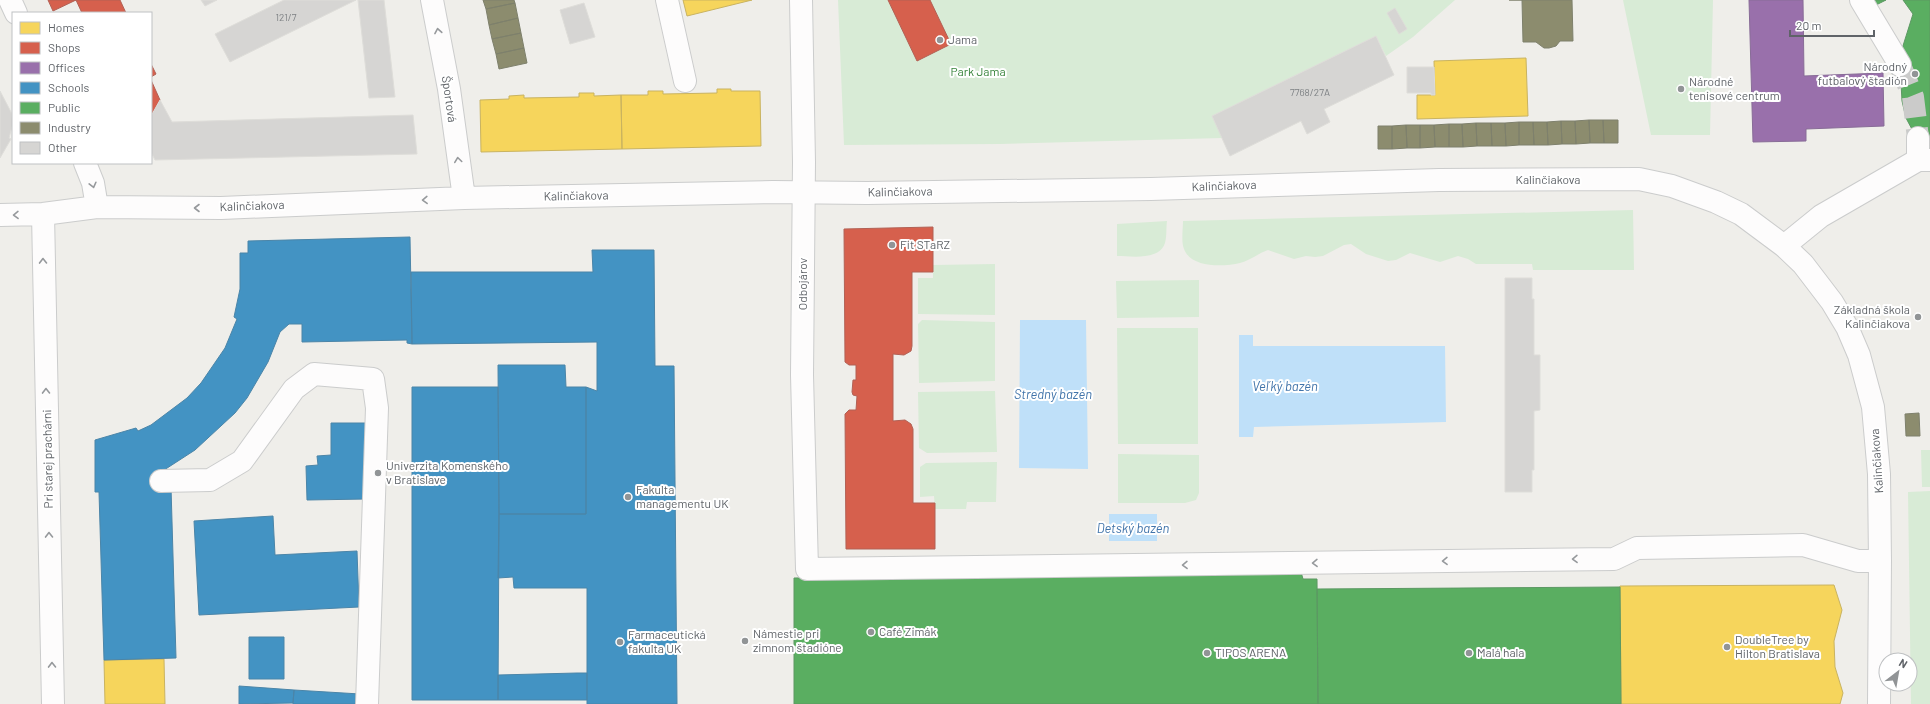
<svg xmlns="http://www.w3.org/2000/svg" width="1930" height="704" viewBox="0 0 1930 704" font-family="Barlow,sans-serif">
  <style>
    .green { fill: #d8ebd6 }
    .water { fill: #bfe0f9 }
    .homes { fill: #f6d55c; stroke: #c9b360 }
    .shops { fill: #d6604d; stroke: #b26155 }
    .offices { fill: #9970ab; stroke: #886c97 }
    .schools { fill: #4393c3; stroke: #4b85a8 }
    .public { fill: #5aae61; stroke: #5c9863 }
    .industry { fill: #8c8c6e; stroke: #7e806c }
    .building { fill: #d6d5d3; stroke: #deddd9 }
    .lines { fill: none; stroke-linecap: round; stroke-linejoin: round }
    .minor-tunnel { stroke: #cbcbca; stroke-width: 22; stroke-dasharray: 22 11; stroke-linecap: butt }
    .minor-casing { stroke: #cbcccc; stroke-width: 24 }
    .minor { stroke: #fdfcfc; stroke-width: 22 }
    .oneway { stroke: #96999c }
    .poi-dot { fill: #919496; stroke: #fff; stroke-width: 1.5 }
    .labels { text-anchor: middle; stroke-width: 4; stroke-linejoin: round; paint-order: stroke }
    .number-label { font-size: 10px; fill: #7e8184 }
    .poi-label { font-size: 12px; fill: #5f6368; stroke: #fff; text-anchor: start }
    .park-label { font-size: 12px; fill: #348238; stroke: #fff }
    .street-label { font-size: 12px; fill: #5f6368; stroke: #fff }
    .water-label { font-size: 13px; font-style: italic; fill: #4174aa; stroke: #fff }
  </style>
  <rect width="100%" height="100%" fill="#efeeea"/>
  <path class="green" d="M838,0h617l-42,37 -27,19 -10,-20 -164,80 10,22 -222,6 -156,1z
    M1623,0h90l-3,135h-59z
    M1633,210l1,60h-101l-1,-6h-56l-8,-5 -10,-3 -18,6 -30,-9 -14,7 -8,1 -22,-7 -15,-10 -7,1 -21,11 -8,1 -9,-1 -12,3 -26,-9c-9,3 -19,11 -28,13 -17,4 -49,5 -56,-14 -3,-7 -1,-20 -1,-28z
    M1167,221c-1,7 0,15 -2,22 -6,18 -34,13 -48,13v-32z
    M995,264v51l-77,-1v-36h15v-13z
    M1199,280v37l-82,1 -1,-37z
    M922,320l73,2v59l-76,2 -1,-59z
    M1117,328h81v116h-80z
    M995,391l2,61 -70,1 -8,-5 -1,-56z
    M1921,450h9v37h-8z
    M1118,454l81,1v38l-3,7 -11,3h-67z
    M997,462l-1,40h-29l-1,7h-31l-1,-13 -14,1v-30l6,-4z
    M1930,491v213h-19l-3,-212z"/>
  <path class="water" d="M1020,320h66l2,149 -69,-1z
    M1239,335h14v11h192l1,76 -192,5 -1,10h-14z
    M1109,514h48v27h-48z"/>
  <path class="homes" d="M683,0h69l-65,16z
    M1526,58l2,58 -111,3v-24h18l-1,-34z
    M717,89h14v2h29l1,55 -139,3 -1,-54h27v-4h15v3l54,-1z
    M579,93h15v3l27,-1 1,54 -141,3 -1,-52 29,-1v-3l15,-1v3l55,-1z
    M1834,585l8,25 -8,31 1,26 8,26 -3,11h-219l-1,-118z
    M164,659l1,45h-60l-1,-44z"/>
  <path class="shops" d="M48,0h28l-23,11z
    M76,0h44l6,13h-44z
    M888,0h42l21,44 -34,17z
    M151,64l5,10 -5,3z
    M151,80l9,20 -9,16z
    M933,227v45h-21v74l-1,5 -7,4 -11,-1v67l12,-1 6,4 2,5v74h22v46h-89l-1,-135 4,-4h7l1,-14 -4,-1 -1,-3 1,-12h3v-15h-7l-4,-3 -1,-133z"/>
  <path class="offices" d="M1749,0h54l1,76 79,-3 1,53 -78,3v12l-53,1z"/>
  <path class="schools" d="M410,237l2,107 -5,-1v-3l-105,2v-18h-13l-9,8 -12,30 -21,36 -12,15 -40,37 -34,22 10,15 5,171 -72,2 -5,-168h-4v-52l41,-12 2,3 13,-6 36,-27 14,-15 24,-35 12,-29 -3,-2 6,-28v-36h8v-12z
    M592,250h62l1,116h19l3,338h-90v-116h-73l-1,-11 -15,1 1,-64h87v-127l11,4v-49l-185,2 -1,-72h182z
    M498,365h67l1,22h20v127h-87z
    M412,387h86l1,127 -1,186h-86z
    M331,423h35l1,76 -60,1 -1,-34 12,-1 -1,-9 14,-1z
    M273,516l2,39 82,-4 2,56 -160,8 -5,-94z
    M249,637h35v42h-35z
    M577,673h10v27h-89v-25z
    M239,686l55,4 -1,13 -54,1z
    M294,690l66,4v10h-67z"/>
  <path class="public" d="M1866,0h20l-16,8z
    M1903,0h27v148l-16,-15 -8,-15 -4,-17 -2,-36 2,-16 11,-35z
    M1301,572l2,7h14l1,125h-524v-126z
    M1620,587l1,117h-303l-1,-115z"/>
  <path class="industry" d="M483,0h31l1,3 -29,6z
    M1509,0h63l1,41h-13l-4,5 -7,2h-5l-8,-6h-13l-1,-42z
    M515,3l3,15 -29,7 -3,-16z
    M518,18l3,15 -29,6 -3,-14z
    M521,33l3,15 -28,6 -4,-15z
    M524,48l3,15 -28,6 -3,-15z
    M1589,120l1,23 -14,1 -1,-23z
    M1589,120h14l1,23h-14z
    M1603,120h15v23h-14z
    M1561,121h14l1,23h-14z
    M1561,121l1,23 -14,1 -1,-23z
    M1519,122h14l1,23h-15z
    M1519,122v23l-13,1 -1,-23z
    M1533,122h14l1,23h-14z
    M1476,123h15l1,23h-15z
    M1476,123l1,23 -14,1 -1,-23z
    M1491,123h14l1,23h-14z
    M1449,124v23h-14l-1,-22z
    M1449,124h13l1,23h-14z
    M1406,125h14v23h-13z
    M1406,125l1,23 -15,1v-23z
    M1420,125h14l1,22 -15,1z
    M1378,126h14v23h-14z
    M1919,413l1,23h-14l-1,-22z"/>
  <path class="building" d="M201,0h16l-12,6z
    M284,0h72l-126,62 -15,-28z
    M358,0h26l11,97 -26,1z
    M584,3l11,34 -25,7 -10,-34z
    M1395,8l12,21 -8,5 -12,-21z
    M1376,36l18,39 -70,34 6,13 -23,12 -6,-13 -71,35 -18,-40z
    M1407,67h27l1,28h-4v-2h-24z
    M0,91l11,21 2,11 -4,15 2,1 -11,19z
    M160,100l12,22 241,-7 4,39 -262,6 -4,-8v-36z
    M1505,278h27v21h2v56h6v55l-6,1v59h-2v22h-27z"/>
  <g class="lines">
    <path class="minor-tunnel" d="M1900,65l13,32 5,41"/>
    <defs>
      <path id="minor" d="M10,0l6,13
        M432,0l17,89 15,109
        M667,0l18,81
        M801,0l3,162 -2,213 5,194 807,-10 23,-11 166,-3 55,16h22
        M1861,0l39,65
        M1918,160v-22
        M85,163l8,20 4,24
        M43,214l10,490
        M0,215l43,-1 54,-7 124,1 243,-10 309,-6 94,1 284,-4 288,-9 200,-1 33,7 44,16 25,12 43,32 19,18 29,38 15,25 12,28 14,52 6,67 1,87 -1,143
        M1784,246l37,-30 97,-56h12
        M161,481l49,-1 32,-19 52,-72 20,-15 59,5 4,29 -10,296"/>
    </defs>
    <use href="#minor" class="minor-casing"/>
    <use href="#minor" class="minor"/>
  </g>
  <defs><path id="oneway-chevron" d="M-2-3.5L2.5 0L-2 3.5" fill="none" stroke-width="1.6" stroke-linecap="round" stroke-linejoin="round"/></defs>
  <g class="oneway">
    <use href="#oneway-chevron" transform="translate(438 31) rotate(-100)"/>
    <use href="#oneway-chevron" transform="translate(458 160) rotate(-98)"/>
    <use href="#oneway-chevron" transform="translate(93 185) rotate(76)"/>
    <use href="#oneway-chevron" transform="translate(425 200) rotate(178)"/>
    <use href="#oneway-chevron" transform="translate(197 208) rotate(-180)"/>
    <use href="#oneway-chevron" transform="translate(16 215) rotate(179)"/>
    <use href="#oneway-chevron" transform="translate(43 261) rotate(-91)"/>
    <use href="#oneway-chevron" transform="translate(46 391) rotate(-91)"/>
    <use href="#oneway-chevron" transform="translate(49 535) rotate(-91)"/>
    <use href="#oneway-chevron" transform="translate(1575 559) rotate(179)"/>
    <use href="#oneway-chevron" transform="translate(1445 561) rotate(179)"/>
    <use href="#oneway-chevron" transform="translate(1315 563) rotate(179)"/>
    <use href="#oneway-chevron" transform="translate(1185 565) rotate(179)"/>
    <use href="#oneway-chevron" transform="translate(52 665) rotate(-91)"/>
  </g>
  <g class="poi-dot">
    <circle cx="940" cy="40" r="4"/>
    <circle cx="1915" cy="74" r="4"/>
    <circle cx="1681" cy="89" r="4"/>
    <circle cx="892" cy="245" r="4"/>
    <circle cx="1918" cy="317" r="4"/>
    <circle cx="378" cy="473" r="4"/>
    <circle cx="628" cy="497" r="4"/>
    <circle cx="871" cy="632" r="4"/>
    <circle cx="745" cy="641" r="4"/>
    <circle cx="620" cy="642" r="4"/>
    <circle cx="1727" cy="647" r="4"/>
    <circle cx="1207" cy="653" r="4"/>
    <circle cx="1469" cy="653" r="4"/>
  </g>
  <g class="labels">
    <g class="number-label">
      <text x="286" y="21">121/7</text>
      <text x="1310" y="96">7768/27A</text>
    </g>
    <g class="poi-label">
      <text x="948" y="44">Jama</text>
      <text x="1907" y="71" text-anchor="end">Národný<tspan x="1907" dy="14">futbalový štadión</tspan></text>
      <text x="1689" y="86">Národné<tspan x="1689" dy="14">tenisové centrum</tspan></text>
      <text x="900" y="249">Fit STaRZ</text>
      <text x="1910" y="314" text-anchor="end">Základná škola<tspan x="1910" dy="14">Kalinčiakova</tspan></text>
      <text x="386" y="470">Univerzita Komenského<tspan x="386" dy="14">v Bratislave</tspan></text>
      <text x="636" y="494">Fakulta<tspan x="636" dy="14">managementu UK</tspan></text>
      <text x="879" y="636">Café Zimák</text>
      <text x="753" y="638">Námestie pri<tspan x="753" dy="14">zimnom štadióne</tspan></text>
      <text x="628" y="639">Farmaceutická<tspan x="628" dy="14">fakulta UK</tspan></text>
      <text x="1735" y="644">DoubleTree by<tspan x="1735" dy="14">Hilton Bratislava</tspan></text>
      <text x="1215" y="657">TIPOS ARENA</text>
      <text x="1477" y="657">Malá hala</text>
    </g>
    <g class="park-label">
      <text x="978" y="76">Park Jama</text>
    </g>
    <g class="street-label">
      <text transform="translate(449 99) rotate(82)" y="4">Športová</text>
      <text x="1548" y="184">Kalinčiakova</text>
      <text transform="translate(1224 186) rotate(-2)" y="4">Kalinčiakova</text>
      <text transform="translate(900 192) rotate(-1)" y="4">Kalinčiakova</text>
      <text transform="translate(576 196) rotate(-1)" y="4">Kalinčiakova</text>
      <text transform="translate(252 206) rotate(-2)" y="4">Kalinčiakova</text>
      <text transform="translate(803 284) rotate(-90)" y="4">Odbojárov</text>
      <text transform="translate(48 459) rotate(-91)" y="4">Pri starej prachárni</text>
      <text transform="translate(1877 461) rotate(-94)" y="4">Kalinčiakova</text>
    </g>
    <g class="water-label">
      <text x="1285" y="391">Veľký bazén</text>
      <text x="1053" y="399">Stredný bazén</text>
      <text x="1133" y="533">Detský bazén</text>
    </g>
  </g>
  <rect x="12" y="12" width="140" height="152" fill="#ffffff" stroke="#bfc1c3"/>
  <rect x="20" y="22" width="20" height="12" fill="#f6d55c" stroke="#bfc1c3"/>
  <text x="48" y="32" font-size="12" fill="#5f6368">Homes</text>
  <rect x="20" y="42" width="20" height="12" fill="#d6604d" stroke="#bfc1c3"/>
  <text x="48" y="52" font-size="12" fill="#5f6368">Shops</text>
  <rect x="20" y="62" width="20" height="12" fill="#9970ab" stroke="#bfc1c3"/>
  <text x="48" y="72" font-size="12" fill="#5f6368">Offices</text>
  <rect x="20" y="82" width="20" height="12" fill="#4393c3" stroke="#bfc1c3"/>
  <text x="48" y="92" font-size="12" fill="#5f6368">Schools</text>
  <rect x="20" y="102" width="20" height="12" fill="#5aae61" stroke="#bfc1c3"/>
  <text x="48" y="112" font-size="12" fill="#5f6368">Public</text>
  <rect x="20" y="122" width="20" height="12" fill="#8c8c6e" stroke="#bfc1c3"/>
  <text x="48" y="132" font-size="12" fill="#5f6368">Industry</text>
  <rect x="20" y="142" width="20" height="12" fill="#d6d5d3" stroke="#bfc1c3"/>
  <text x="48" y="152" font-size="12" fill="#5f6368">Other</text>
  <g transform="translate(1898 672) rotate(31)"><circle r="19" fill="#ffffff" stroke="#bfc1c3"/>
  <path d="M0-3L7 15L0 10L-7 15Z" fill="#919496"/>
  <text y="-6" font-size="11" font-weight="bold" text-anchor="middle" fill="#5f6368">N</text>
  </g>
  <path d="M1790 30v6h84v-6" fill="none" stroke="#5f6368" stroke-width="2"/>
  <text x="1796" y="30" font-size="12" fill="#5f6368" stroke="#ffffff" stroke-width="3" paint-order="stroke">20 m</text>
</svg>
